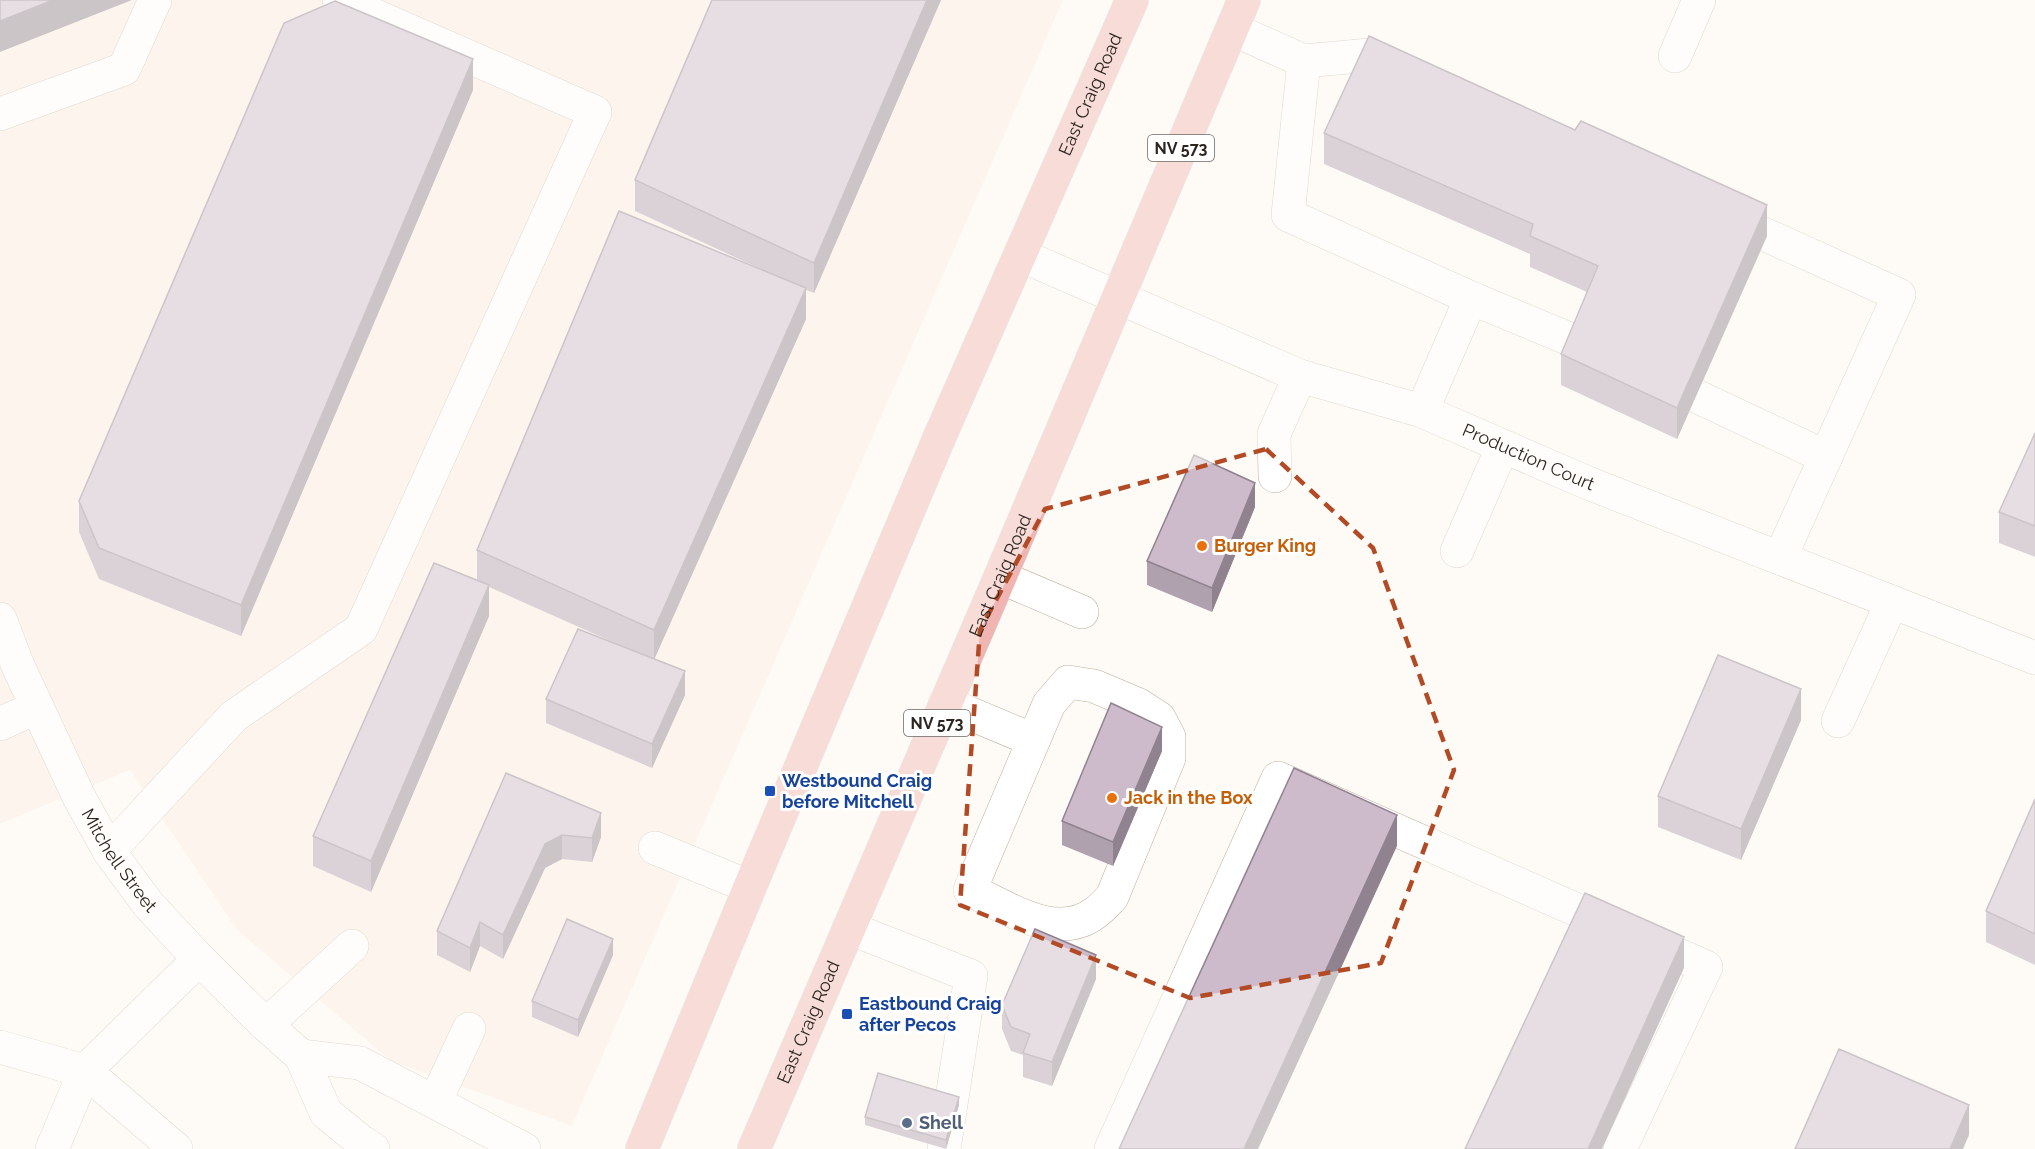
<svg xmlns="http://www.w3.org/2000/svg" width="2035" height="1149" viewBox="0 0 2035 1149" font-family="Raleway,sans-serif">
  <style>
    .built { fill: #fceee0 }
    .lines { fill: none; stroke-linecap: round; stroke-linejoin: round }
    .minor-casing { stroke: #bfaf9f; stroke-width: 34 }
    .major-casing { stroke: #d9d8d7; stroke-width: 34 }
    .minor { stroke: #fff; stroke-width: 33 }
    .major { stroke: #f0b5b2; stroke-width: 33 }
    .wall { fill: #b0a1af }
    .shaded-wall { fill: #90838f }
    .building { fill: #cdbbcc; stroke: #90838f; stroke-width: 1.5 }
    .marked { fill: none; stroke: #b24b25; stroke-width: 4.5; stroke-dasharray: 12 8; stroke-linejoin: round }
    .food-dot { fill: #e8710a; stroke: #fff; stroke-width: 2 }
    .transit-dot { fill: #1a4fb4; stroke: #fff; stroke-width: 2 }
    .service-dot { fill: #5c6f8a; stroke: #fff; stroke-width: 2 }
    .labels { text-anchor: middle; stroke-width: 6; stroke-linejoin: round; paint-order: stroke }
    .shield { fill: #fff; stroke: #6c6763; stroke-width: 1.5 }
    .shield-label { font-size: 16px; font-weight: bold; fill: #2d2620 }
    .street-label { font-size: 18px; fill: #2d2620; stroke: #fff }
    .food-label { font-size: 18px; font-weight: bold; fill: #c56008; stroke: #fff; text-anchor: start }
    .transit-label { font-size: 18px; font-weight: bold; fill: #164399; stroke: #fff; text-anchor: start }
    .service-label { font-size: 18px; font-weight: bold; fill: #4e5e75; stroke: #fff; text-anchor: start }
  </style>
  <rect width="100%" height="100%" fill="#fefbf7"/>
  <path class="built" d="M0,0h1063l-491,1126 -181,-65 -154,-131 -107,-160 -130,54z"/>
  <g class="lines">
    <defs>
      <g id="minor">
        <path d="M1232,29l72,32 66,-6 33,15"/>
        <path d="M1675,56l24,-56"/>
        <path d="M1304,61l-16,154 183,83 108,45"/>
        <path d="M0,114l124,-45 31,-69"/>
        <path d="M1726,217l173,78 -119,263"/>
        <path id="s1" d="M1020,255l280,121 122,35 166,72 447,175"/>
        <path d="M1696,396l130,61"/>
        <path d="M1422,411l49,-113"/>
        <path d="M1275,476l-1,-42 26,-58"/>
        <path d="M1457,551l46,-105"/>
        <path d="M1000,577l82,35"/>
        <path id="s2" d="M0,619l18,47 61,131 30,54 39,53 51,55 67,66 35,31 25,57 36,29 11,7"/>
        <path d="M1068,682l26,4 45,19 20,13 10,19v21l-57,139c-5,5 -11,12 -17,16 -39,29 -89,-6 -125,-23l79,-186z"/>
        <path d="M945,703l88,37"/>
        <path d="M1838,721l54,-119"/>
        <path d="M0,724l37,-17"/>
        <path d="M655,848l95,39"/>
        <path d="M109,851l125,-135 127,-87 234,-517 -256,-112"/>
        <path d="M849,928l122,48 -27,173"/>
        <path d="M266,1025l86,-79"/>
        <path d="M0,1047l85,24 -33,78"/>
        <path d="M301,1056l59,7 164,86"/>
        <path d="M435,1102l34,-73"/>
        <path d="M176,1149l-91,-78 114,-112"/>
        <path d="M1111,1149l167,-371 428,189 -86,182"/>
      </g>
      <g id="major">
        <path id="s3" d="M642,1149l108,-262 190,-451 192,-436"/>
        <path id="s4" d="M754,1149l246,-572 244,-577"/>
      </g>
    </defs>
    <use href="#minor" class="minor-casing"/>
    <use href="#major" class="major-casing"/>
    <use href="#minor" class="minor"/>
    <use href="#major" class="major"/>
  </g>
  <path class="wall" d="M712,0h229l-127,293 -8,-3v29l-152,340 31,36 -33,73 -106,-45v-24l78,-52 -135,-60v29l-118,276 -58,-26v-30l164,-256v-30l290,-278 -132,-61v-31z
    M473,90l-232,546 -142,-57 -20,-47v-31z
    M1324,133l443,103 -90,203 -116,-54v-31l26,-62 -57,-25v-13l-206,-90z
    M2035,433v124l-36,-14v-31z
    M1255,507l-43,105 -65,-27v-24z
    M1801,720l-60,140 -83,-33v-31z
    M1162,751l-49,115 -51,-21v-24z
    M506,773l95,64 -9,25 -30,-3 -17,9 -42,91 -23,-13 -10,26 -33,-17v-24z
    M2035,799v166l-49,-23v-31z
    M613,955l-35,82 -46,-20v-16z
    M1096,979l-44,107 -29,-9v-22l-12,-4 -9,-22v-24z
    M959,1105l-13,44 -81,-24v-8z"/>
  <path class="shaded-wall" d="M53,0h79l-132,52v-31z
    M927,0h14l-127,293v-30z
    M473,59v31l-232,546v-31z
    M1767,205v31l-90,203v-31z
    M806,288v31l-152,341v-30z
    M1255,483v24l-43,105v-24z
    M489,585v31l-118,276v-31z
    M685,671v24l-33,73v-24z
    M1801,689v31l-60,140v-31z
    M1162,727v24l-49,115v-24z
    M601,813v24l-9,25v-24z
    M1397,815v31l-139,303h-14z
    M562,835v24l-17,9 -42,91v-24l42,-91z
    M480,922v24l-10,26v-24z
    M1684,937v31l-82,181h-14z
    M613,939v16l-35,82v-17z
    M1096,955v24l-44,107v-24z
    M959,1097v8l-13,44v-9z
    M1969,1105v30l-6,14h-13z"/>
  <path class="building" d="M0,0h53l-53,21z
    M712,0h215l-113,263 -179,-83z
    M335,1l138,58 -232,546 -142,-57 -20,-47 205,-478z
    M1369,36l206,94 6,-9 186,84 -90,203 -116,-54 37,-88 -68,-30 3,-12 -209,-91z
    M619,211l187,77 -152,342 -177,-80z
    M2035,433v93l-36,-14z
    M1194,455l61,28 -43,105 -65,-27z
    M434,563l55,22 -118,276 -58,-25z
    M578,629l107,42 -33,73 -106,-45z
    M1718,655l83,34 -60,140 -83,-33z
    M1111,703l51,24 -49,115 -51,-21z
    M1294,768l103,47 -153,334h-125z
    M506,773l95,40 -9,25 -30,-3 -17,9 -42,91 -23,-13 -10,26 -33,-17z
    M2035,799v135l-49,-23z
    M1585,893l99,44 -96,212h-123z
    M567,919l46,20 -35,81 -46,-19z
    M1035,929l61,26 -44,107 -29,-9 7,-19 -19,-7 -9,-22z
    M1839,1049l130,56 -19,44h-155z
    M878,1073l81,24 -13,43 -81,-23z"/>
  <path d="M0 0H2035V1149H0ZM1266,449l107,99 81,222 -73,193 -191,35 -230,-93 20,-275 65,-121z" fill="#fefbf7" fill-opacity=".55" fill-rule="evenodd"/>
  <path class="marked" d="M1266,449l107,99 81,222 -73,193 -191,35 -230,-93 20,-275 65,-121z"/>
  <g class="food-dot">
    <circle cx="1202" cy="546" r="6"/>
    <circle cx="1112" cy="798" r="6"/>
  </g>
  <g class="transit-dot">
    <rect x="764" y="785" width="12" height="12" rx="3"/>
    <rect x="841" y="1008" width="12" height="12" rx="3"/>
  </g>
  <circle class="service-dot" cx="907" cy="1123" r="6"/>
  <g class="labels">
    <g class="shield">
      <rect x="1148" y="135" width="66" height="26" rx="4.5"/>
      <rect x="904" y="710" width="66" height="26" rx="4.5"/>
    </g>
    <g class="shield-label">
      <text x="1181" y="154">NV 573</text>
      <text x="937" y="729">NV 573</text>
    </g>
    <g class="street-label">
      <text dy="6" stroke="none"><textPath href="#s3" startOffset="1146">East Craig Road</textPath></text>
      <text dy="6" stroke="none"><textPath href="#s1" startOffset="548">Production Court</textPath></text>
      <text dy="6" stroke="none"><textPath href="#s4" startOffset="624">East Craig Road</textPath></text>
      <text dy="6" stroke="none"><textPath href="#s2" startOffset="270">Mitchell Street</textPath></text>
      <text dy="6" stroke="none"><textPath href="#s4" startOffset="138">East Craig Road</textPath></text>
    </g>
    <g class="food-label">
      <text x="1214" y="552">Burger King</text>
      <text x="1124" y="804">Jack in the Box</text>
    </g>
    <g class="transit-label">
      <text x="782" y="787">Westbound Craig<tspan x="782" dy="21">before Mitchell</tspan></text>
      <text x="859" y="1010">Eastbound Craig<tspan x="859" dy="21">after Pecos</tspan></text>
    </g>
    <g class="service-label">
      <text x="919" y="1129">Shell</text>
    </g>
  </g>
</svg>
